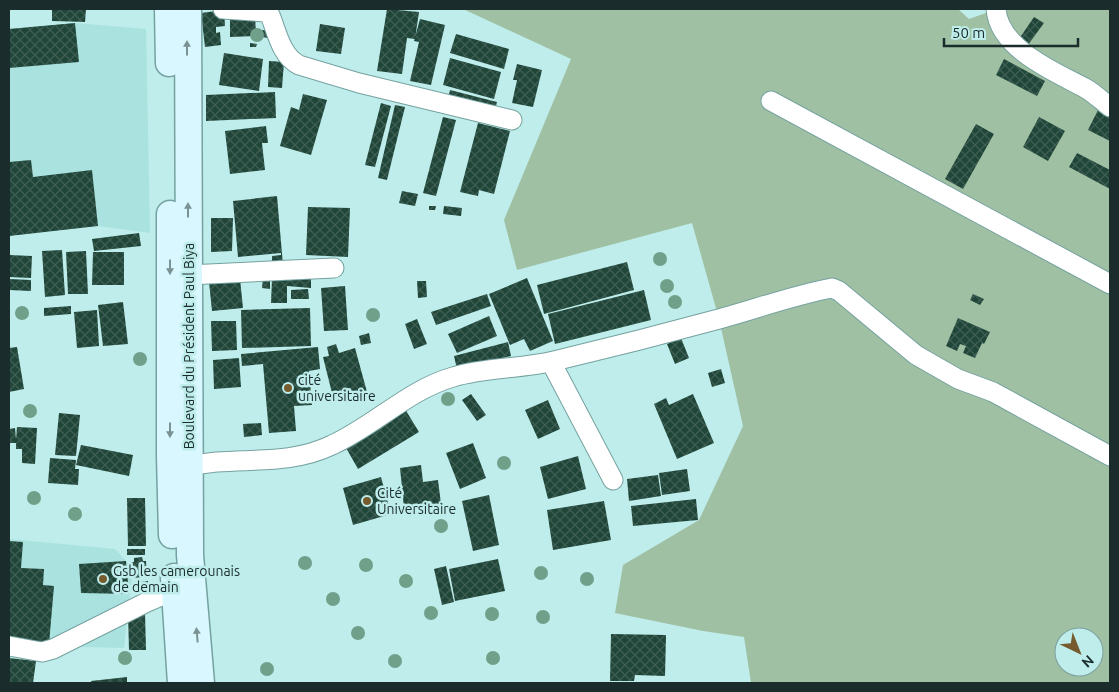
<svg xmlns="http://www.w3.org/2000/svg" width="1119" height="692" viewBox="0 0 1119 692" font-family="Ubuntu,sans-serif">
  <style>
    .built { fill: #aae2e0 }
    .green { fill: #a0c0a3; fill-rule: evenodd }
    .building { fill: url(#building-cross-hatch) }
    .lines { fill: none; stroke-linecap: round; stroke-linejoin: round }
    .street-casing { stroke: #75a2a0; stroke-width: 21 }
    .secondary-casing { stroke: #75a2a0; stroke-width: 29 }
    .street { stroke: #fff; stroke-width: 19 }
    .secondary { stroke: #d9f7fe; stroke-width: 26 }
    .tree { fill: #70a089 }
    .oneway { fill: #7a9294 }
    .poi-dot { fill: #755b2d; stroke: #beedeb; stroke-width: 2 }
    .labels { text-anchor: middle; stroke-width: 5; stroke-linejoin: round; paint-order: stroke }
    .street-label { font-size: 14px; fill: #1a2c2b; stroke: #beedeb }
    .poi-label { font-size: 14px; fill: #1a2c2b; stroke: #beedeb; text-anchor: start }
  </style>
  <defs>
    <pattern id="building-cross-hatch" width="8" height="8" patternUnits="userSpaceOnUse" patternTransform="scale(1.25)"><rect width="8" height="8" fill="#204539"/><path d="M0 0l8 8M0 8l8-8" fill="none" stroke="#3f5e54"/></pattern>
  </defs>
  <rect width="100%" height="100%" fill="#beedeb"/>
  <path class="built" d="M75,23l71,6 4,204 -52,-7 -89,10v-207z
    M9,539l106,10 11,12 6,16 -8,71 -115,-3z"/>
  <path class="green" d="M463,9h495l11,10 28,-10h113v674h-359l-7,-46 -41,-6 -88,-18 8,-48 76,-45 44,-94 -24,-107 -27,-96 -175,47 -13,-50 67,-161zM1064,637h30v30h-30z"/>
  <path class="building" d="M52,9h34l-1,13 -33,-1z
    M387,9l32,3 -4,27 -8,-1 -5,36 -25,-3z
    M224,10l1,16 -9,1v6l4,-1 1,13 -16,2 -4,-34z
    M255,12l1,24 -26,1v-24z
    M1034,17l10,6 -16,22 -9,-6z
    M420,19l25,6 -14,60 -21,-4 9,-39 -5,-1z
    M75,23l4,39 -70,6v-39z
    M320,24l25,4 -4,26 -25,-3z
    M262,30l7,1 -2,7 -7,-2z
    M456,34l53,15 -5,20 -54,-16z
    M250,43l7,1 -1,3h-6z
    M224,53l39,6 -4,32 -40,-6z
    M450,58l51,14 -7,27 -51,-14z
    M1004,59l41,22 -8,15 -41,-21z
    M269,61l15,1 -2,26 -14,-1z
    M517,64l25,6 -9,37 -21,-4 5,-23h-4z
    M450,90l47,12 -2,8 -47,-11z
    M275,92l1,26 -70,3v-26z
    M303,94l24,6 -16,55 -31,-9 11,-39 8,3z
    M381,103l10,3 -16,61 -10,-2z
    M395,105l10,2 -18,73 -9,-2z
    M1098,110l12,7v24l-22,-11z
    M443,117l13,3 -20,76 -13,-3z
    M1039,117l26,14 -17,30 -25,-14z
    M478,123l32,8 -16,63 -15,-4 -1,6 -18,-4z
    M976,124l18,10 -31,55 -18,-10z
    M266,126l2,17h-6l3,27 -35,4 -5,-43z
    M1077,153l33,17v19l-41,-22z
    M31,160l2,17 59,-7 6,56 -89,10v-74z
    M402,191l16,3 -3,12 -16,-3z
    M277,196l6,69h-11v-9l9,-1v-2l-43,4 -5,-56z
    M429,206h7l-1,4h-6z
    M444,206l18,2 -1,8 -18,-2z
    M308,207l42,1 -2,49 -42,-2z
    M211,218h22l-1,33 -21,1z
    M139,233l2,13 -47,5 -2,-12z
    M62,250l3,45 -20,2 -3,-46z
    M86,251l2,43h-20l-2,-42z
    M93,252h31v33h-32z
    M9,255l23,1 -1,22 -22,-1z
    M627,262l7,28 -90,24 -7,-29z
    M263,277h7v12l-8,-1z
    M288,277l23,2v9l-24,-2v17h-16l1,-24z
    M527,278l26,63 -23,10 -6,-12 -14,6 -21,-51z
    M9,279l22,1v11l-22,-1z
    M240,279l3,29 -31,3 -3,-29z
    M417,281h9l1,16 -9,1z
    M345,286l3,44 -24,1 -3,-43z
    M308,289l1,10h-18v-9z
    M644,290l7,30 -96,24 -7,-30z
    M487,294l4,12 -55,19 -5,-13z
    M973,294l11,5 -4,6 -10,-5z
    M123,302l5,42 -25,2 -5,-41z
    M71,306v8l-27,2v-8z
    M310,308l1,38 -69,2 -1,-38z
    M97,310l2,36 -22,2 -3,-36z
    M489,316l8,20 -40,17 -9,-19z
    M958,318l32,14 -6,12 -2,-1 -7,15 -12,-5 3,-7 -6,-2 -3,7 -11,-5z
    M417,319l10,25 -13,5 -9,-25z
    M211,321h25l1,29 -25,1z
    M369,333l2,10 -10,2 -2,-9z
    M681,338l8,20 -14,6 -8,-20z
    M508,342l3,14 -54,13 -3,-13z
    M336,344l3,9 16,-5 12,44 -33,9 -11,-44 6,-1 -2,-9z
    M17,347l7,42 -15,3v-44z
    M318,347l2,22 -11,2 3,34 -18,1 2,25 -27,2 -6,-69 -21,2 -1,-12z
    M239,358l2,29 -27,2 -1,-29z
    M721,369l4,14 -13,4 -4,-14z
    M471,394l15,21 -9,6 -15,-21z
    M693,394l21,49 -37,16 -23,-55 12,-6 3,7z
    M548,400l12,29 -22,10 -13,-29z
    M405,409l14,23 -61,37 -13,-23z
    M59,413l21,2 -4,41 -21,-1z
    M261,423l1,12 -18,2 -1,-13z
    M17,427l20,1 -2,36 -13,-1v-14h-6v-6h-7v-14l6,-1 1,11z
    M473,443l13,35 -26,11 -14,-36z
    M81,445l52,10 -4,21 -53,-11z
    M578,456l8,33 -38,10 -8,-32z
    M50,458l26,2 -1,9h4l-1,16 -30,-2z
    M421,465l2,17 15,-2 3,24 -37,4 -4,-40z
    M687,469l3,22 -28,4 -3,-22z
    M658,475l3,21 -32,5 -2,-22z
    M381,477l10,37 -38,11 -10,-37z
    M489,495l10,50 -26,6 -11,-50z
    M127,498h18l1,48h-18z
    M696,499l2,21 -65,6 -2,-20z
    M604,501l7,39 -58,10 -6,-40z
    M9,541l14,1 -2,26 23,1 -1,16 11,1 -5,58 -40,-3z
    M127,549h18v6h-18z
    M142,557l1,4h3l1,16 -15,1 -1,-16h3v-4z
    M498,559l7,32 -50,10 -6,-32z
    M126,561l3,33 -48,-1 -2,-29z
    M446,566l8,36 -12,3 -8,-36z
    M148,581l1,8 -15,2 -1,-8z
    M145,613l1,37h-17l-1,-36z
    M611,634l55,1 -1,41 -30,-1 -1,6h-24z
    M9,658l27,3 -3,22h-24z
    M127,677v6h-36v-2z"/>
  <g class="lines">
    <defs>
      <path id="street" d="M223,9l43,3 4,3c7,17 11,41 29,50l60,18 153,37
        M996,9c3,40 59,63 89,79 9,5 17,13 25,19
        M771,101l339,183
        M188,275l146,-7
        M551,362l62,118
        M179,466c13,0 25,-3 38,-4 39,-3 78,1 115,-17 42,-19 76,-55 121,-68 33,-10 68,-8 101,-16 55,-13 110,-27 165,-42 37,-10 75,-24 113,-31l7,3 77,64 42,24 35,13 117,64
        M9,646l33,6 11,-3 94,-47 28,-12"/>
      <path id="secondary" d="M168,9l1,54
        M188,9l2,546 11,128
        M170,214v242l2,79
        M174,577l7,106"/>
    </defs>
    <use href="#street" class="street-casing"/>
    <use href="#secondary" class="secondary-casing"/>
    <use href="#street" class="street"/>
    <use href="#secondary" class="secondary"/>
  </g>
  <g class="tree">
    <circle cx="257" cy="35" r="7"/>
    <circle cx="660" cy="259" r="7"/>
    <circle cx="667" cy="286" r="7"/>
    <circle cx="675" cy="302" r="7"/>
    <circle cx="22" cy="313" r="7"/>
    <circle cx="373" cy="315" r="7"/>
    <circle cx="140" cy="359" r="7"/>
    <circle cx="448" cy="399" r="7"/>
    <circle cx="30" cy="411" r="7"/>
    <circle cx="504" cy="463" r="7"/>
    <circle cx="34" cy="498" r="7"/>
    <circle cx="75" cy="514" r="7"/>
    <circle cx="441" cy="526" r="7"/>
    <circle cx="305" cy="563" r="7"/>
    <circle cx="366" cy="565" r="7"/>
    <circle cx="541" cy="573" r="7"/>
    <circle cx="587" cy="579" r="7"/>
    <circle cx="406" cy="581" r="7"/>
    <circle cx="333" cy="599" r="7"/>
    <circle cx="431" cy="613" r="7"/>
    <circle cx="492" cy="614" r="7"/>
    <circle cx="543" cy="617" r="7"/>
    <circle cx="358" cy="633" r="7"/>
    <circle cx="125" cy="658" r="7"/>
    <circle cx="493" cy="658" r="7"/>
    <circle cx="395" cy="661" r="7"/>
    <circle cx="267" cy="669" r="7"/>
  </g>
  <defs><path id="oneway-solid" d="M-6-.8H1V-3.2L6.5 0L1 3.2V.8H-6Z" transform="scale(1.25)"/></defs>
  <g class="oneway">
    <use href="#oneway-solid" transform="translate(187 48) rotate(-90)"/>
    <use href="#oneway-solid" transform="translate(188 210) rotate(-90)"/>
    <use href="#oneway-solid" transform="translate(170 267) rotate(90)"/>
    <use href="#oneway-solid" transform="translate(170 430) rotate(90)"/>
    <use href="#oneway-solid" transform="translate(197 635) rotate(-95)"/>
  </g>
  <g class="poi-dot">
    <circle cx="288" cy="388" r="5"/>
    <circle cx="367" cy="501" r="5"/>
    <circle cx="103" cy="579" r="5"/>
  </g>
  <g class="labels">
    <g class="street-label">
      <text transform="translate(189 346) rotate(-90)" y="5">Boulevard du Président Paul Biya</text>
    </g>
    <g class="poi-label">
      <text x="298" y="385">cité<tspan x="298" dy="16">universitaire</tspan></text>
      <text x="377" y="498">Cité<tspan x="377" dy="16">Universitaire</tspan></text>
      <text x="113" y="576">Gsb les camerounais<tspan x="113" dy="16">de demain</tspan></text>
    </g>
  </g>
  <rect width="1119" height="692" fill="none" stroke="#1a2c2b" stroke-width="20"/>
  <g transform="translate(1079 652) rotate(137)"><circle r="24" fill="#beedeb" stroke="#7ca09e"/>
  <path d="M0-4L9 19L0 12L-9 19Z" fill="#755b2d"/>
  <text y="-8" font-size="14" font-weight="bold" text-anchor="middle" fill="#1a2c2b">N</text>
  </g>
  <path d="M944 38v8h134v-8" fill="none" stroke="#1a2c2b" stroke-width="2.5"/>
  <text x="952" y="38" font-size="15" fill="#1a2c2b" stroke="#beedeb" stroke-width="4" paint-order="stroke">50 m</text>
</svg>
